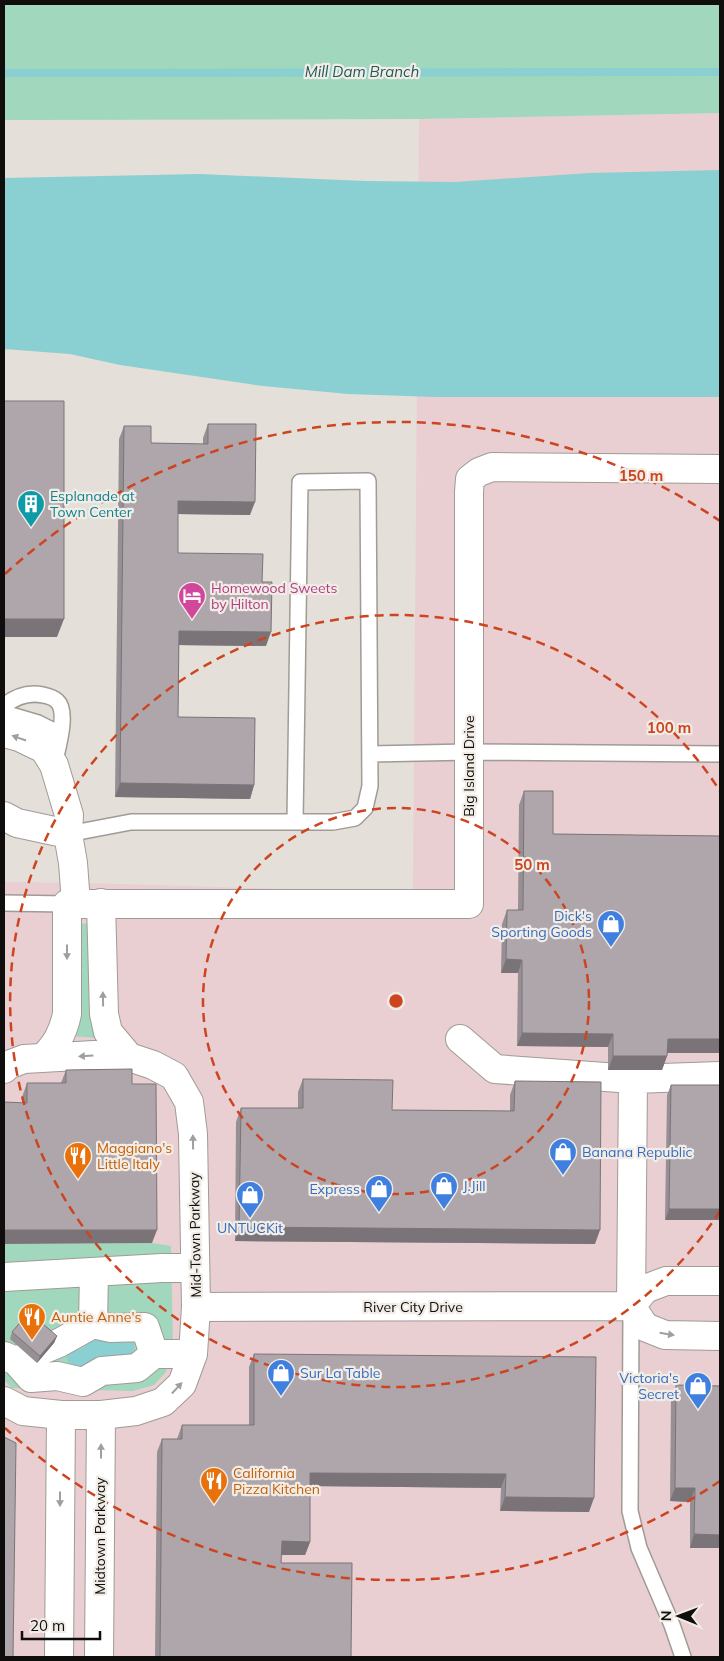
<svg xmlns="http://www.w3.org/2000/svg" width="724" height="1661" viewBox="0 0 724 1661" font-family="Mulish,sans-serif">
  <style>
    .commercial { fill: #e9ced2 }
    .green { fill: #a1d7bc }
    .water { fill: #8acfd1 }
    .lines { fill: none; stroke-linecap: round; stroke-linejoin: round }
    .stream { stroke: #8acfd1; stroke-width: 8 }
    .lane-casing { stroke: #a09b95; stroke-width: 18 }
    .street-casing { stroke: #a09b95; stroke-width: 30 }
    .lane { stroke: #fff; stroke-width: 15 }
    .street { stroke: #fff; stroke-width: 28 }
    .wall { fill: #968f93 }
    .shaded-wall { fill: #7a7478 }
    .building { fill: #aea6ab; stroke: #7a7478 }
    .oneway { fill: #9f9f9e }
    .ring { fill: none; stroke: #cd4420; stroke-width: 2.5; stroke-dasharray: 9 6 }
    .labels { text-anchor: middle; stroke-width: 4.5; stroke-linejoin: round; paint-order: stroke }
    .culture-label { font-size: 14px; fill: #0d838f; stroke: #f1ece5; text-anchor: start }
    .hotel-label { font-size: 14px; fill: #b23c85; stroke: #f1ece5; text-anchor: start }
    .street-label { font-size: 14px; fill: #0f0e0c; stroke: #f1ece5 }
    .shop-label { font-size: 14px; fill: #366cbe; stroke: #f1ece5; text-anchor: end }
    .food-label { font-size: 14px; fill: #c56008; stroke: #f1ece5; text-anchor: start }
    .water-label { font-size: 15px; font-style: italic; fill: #1e595b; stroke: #f1ece5 }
    .centre { fill: #cd4420; stroke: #f1ece5; stroke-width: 2.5 }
    .ring-label { font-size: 15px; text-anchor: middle; font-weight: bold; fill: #cd4420; stroke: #f1ece5; stroke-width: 4.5; stroke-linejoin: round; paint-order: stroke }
  </style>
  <rect width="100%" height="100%" fill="#e4dfd8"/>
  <path class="commercial" d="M720,113v1544h-716v-775l83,1 326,10 6,-774z"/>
  <path class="green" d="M4,4h716v109l-301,6 -415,1z
    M91,923l7,115 -28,-2 9,-112z
    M152,1243l19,3 2,101 -7,25 -12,13 -21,6 -121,-3 -7,-7 -1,-137z"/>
  <path class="water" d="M720,170v227h-284l-88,-3 -85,-8 -143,-21 -50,-11 -66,-5v-171l196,-4 165,7 90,1 135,-9z
    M127,1337l8,5 -4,18 -53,10 -10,-8 -2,-9 15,-4 10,-8z"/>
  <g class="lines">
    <path class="stream" d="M4,73l716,-1"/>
    <defs>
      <path id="lane" d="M4,706c12,-10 24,-14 39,-11 5,1 11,3 14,6 12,11 0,49 -3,64
        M4,713l34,10 22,11
        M370,754l99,-2 251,2
        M68,834l63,-12h202l22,-4 10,-10 5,-22 -2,-305 -68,1 -5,340
        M4,903l63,1
        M631,1310l-1,201 9,37 33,77 11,32"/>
      <path id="street" d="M4,733l15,4 25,12 10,16 15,50 -1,19 5,29 3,40
        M4,816l13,7 51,11
        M101,903l3,111 4,18 21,25
        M460,1039l35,30 138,10 87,-3
        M43,1058c13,-13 20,-25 24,-44v-110h402v-412l1,-13 9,-7 13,-5 228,2
        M4,1069l4,-4 16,-6 70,-4 35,2 24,8 21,11 15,26 4,32 3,173 -3,47 -11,30 -19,18 -27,9 -35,4h-40l-38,-4 -19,-10
        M94,1272l-1,52 18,4 34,-1 9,27
        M4,1277l158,-9h33
        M631,1306l2,-227
        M631,1306l14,21 20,8 55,1
        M196,1307l435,-1 14,-17 21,-8h54
        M4,1356l12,5 15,17 26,-2 26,6 19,-11 35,-3 17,-14h39
        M18,1360l41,-17 34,-19
        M59,1657l2,-242
        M99,1657l2,-242"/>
    </defs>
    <use href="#lane" class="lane-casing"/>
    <use href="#street" class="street-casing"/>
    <use href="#lane" class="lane"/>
    <use href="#street" class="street"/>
  </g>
  <path class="wall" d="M208,424l42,91 -72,-1v39l84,29 4,64 -87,-1 -1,72 76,68 -4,14 -135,-2 4,-358 5,-13 27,17 52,1v-6z
    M524,791l29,43 167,2v217h-53v3l-5,14h-54v-23l-91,-1 1,-73h-17l1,-49 5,-14h11l1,-105z
    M66,1070l66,14 20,159 -130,-141v-5l5,-14h34z
    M303,1079l89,31 118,1v-16l5,-14 80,163 -360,-3 1,-119 5,-14h57v-16z
    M671,1085h49l-55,135 2,-125z
    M12,1332l45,4 -3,7 -17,20 -27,-24z
    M254,1354l335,158 -89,-1 1,-23 -191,-2v56l-5,13h-24v8l70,94h-196l2,-205 5,-13h15l5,-14h67v-58z
    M676,1385l44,1v162h-30v-46l-20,-1 1,-102z"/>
  <path class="shaded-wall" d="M178,501l77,1 -5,13 -76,-1z
    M4,619h60l-7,18h-53z
    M179,631l92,1 -5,14 -92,-1z
    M120,783l134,2 -4,14 -135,-2z
    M506,959l16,1 -4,13h-17z
    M522,1033l91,1 -5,13 -91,-1z
    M668,1039h52v14h-57z
    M613,1056h54l-5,14h-54z
    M669,1209h51v11h-55z
    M239,1227l361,3 -5,14 -360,-3z
    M4,1230h153l-5,13 -148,1z
    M57,1336l-3,7 -17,20 3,-7z
    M310,1473l196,1 -5,14 -196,-2z
    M675,1488h20l-5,14 -20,-1z
    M505,1497l89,1 -5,14 -89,-1z
    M694,1534l26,1v13h-30z
    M282,1541l28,1 -5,13h-28z"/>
  <path class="building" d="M4,401h60v218h-60z
    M208,424h48l-1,78 -77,-1v52l85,1 -1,28h10l-1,50 -92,-1 -1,86 77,1 -1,67 -134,-2 4,-357h27v17l57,1z
    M524,791h29v43l167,2v203h-52l-1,17h-54v-22l-91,-1v-73l-16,-1 1,-49h16z
    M132,1069v15h24l1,146h-153v-128l23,1v-20h39v-13z
    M303,1079l90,1 -1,30 122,1 1,-30 86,1 -1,148 -361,-3 2,-119h62z
    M671,1085h49v124h-51z
    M29,1312l28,24 -17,20 -28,-24z
    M254,1354l342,3 -2,141 -89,-1 1,-23 -196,-1v69l-28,-1 -1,22h71l-1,94h-191l2,-218h20v-14h72z
    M676,1385l44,1v149l-26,-1 1,-46h-20z
    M4,1437l12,6 -3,214h-9z"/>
  <defs><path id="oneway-solid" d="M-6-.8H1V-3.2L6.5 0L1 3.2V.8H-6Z" transform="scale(1.25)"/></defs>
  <g class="oneway">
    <use href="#oneway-solid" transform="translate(19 738) rotate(-161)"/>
    <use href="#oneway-solid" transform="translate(67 952) rotate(90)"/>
    <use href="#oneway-solid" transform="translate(103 999) rotate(-91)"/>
    <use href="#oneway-solid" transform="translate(86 1056) rotate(177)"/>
    <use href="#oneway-solid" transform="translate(193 1142) rotate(-91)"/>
    <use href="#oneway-solid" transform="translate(667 1334) rotate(9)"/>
    <use href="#oneway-solid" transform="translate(177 1388) rotate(-47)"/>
    <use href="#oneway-solid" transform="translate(101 1451) rotate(-90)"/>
    <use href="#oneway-solid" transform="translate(60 1499) rotate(90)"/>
  </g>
  <g class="ring">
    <circle cx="396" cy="1001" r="193"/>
    <path d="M720 1211A386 386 0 1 1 720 791"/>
    <path d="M720 1481A579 579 0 0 1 5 1428M5 574A579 579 0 0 1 720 521"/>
  </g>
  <defs>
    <symbol id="building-pin" viewBox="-11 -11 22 30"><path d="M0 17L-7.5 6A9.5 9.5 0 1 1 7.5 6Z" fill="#0f9aa8" stroke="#f1ece5"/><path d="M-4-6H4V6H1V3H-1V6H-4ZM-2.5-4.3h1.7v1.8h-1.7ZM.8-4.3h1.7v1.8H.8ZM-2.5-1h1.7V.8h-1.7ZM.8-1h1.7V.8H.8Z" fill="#fff"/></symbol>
    <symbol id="hotel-pin" viewBox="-11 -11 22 30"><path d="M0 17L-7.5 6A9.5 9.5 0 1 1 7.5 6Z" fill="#d1479c" stroke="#f1ece5"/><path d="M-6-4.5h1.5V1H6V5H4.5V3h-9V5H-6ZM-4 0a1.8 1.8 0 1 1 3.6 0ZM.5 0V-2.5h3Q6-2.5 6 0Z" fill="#fff"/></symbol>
    <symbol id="shop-pin" viewBox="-11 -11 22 30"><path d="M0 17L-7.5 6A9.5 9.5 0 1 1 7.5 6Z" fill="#3f7fe0" stroke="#f1ece5"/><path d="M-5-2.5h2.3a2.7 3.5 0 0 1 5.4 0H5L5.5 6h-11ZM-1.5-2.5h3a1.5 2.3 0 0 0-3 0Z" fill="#fff"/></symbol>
    <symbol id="restaurant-pin" viewBox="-11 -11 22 30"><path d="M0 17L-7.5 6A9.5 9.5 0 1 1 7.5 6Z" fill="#e8710a" stroke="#f1ece5"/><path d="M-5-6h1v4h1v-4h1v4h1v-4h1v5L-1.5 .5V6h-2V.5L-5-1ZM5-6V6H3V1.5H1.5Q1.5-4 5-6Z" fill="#fff"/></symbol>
  </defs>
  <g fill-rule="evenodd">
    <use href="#building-pin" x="15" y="488" width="32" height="43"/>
    <use href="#hotel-pin" x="176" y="580" width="32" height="43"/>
    <use href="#shop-pin" x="595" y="908" width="32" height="43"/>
    <use href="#shop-pin" x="547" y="1136" width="32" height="43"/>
    <use href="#restaurant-pin" x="62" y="1140" width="32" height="43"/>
    <use href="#shop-pin" x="428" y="1170" width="32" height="43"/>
    <use href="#shop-pin" x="363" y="1173" width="32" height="43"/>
    <use href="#shop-pin" x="234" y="1179" width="32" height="43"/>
    <use href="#restaurant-pin" x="16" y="1301" width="32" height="43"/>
    <use href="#shop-pin" x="265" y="1357" width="32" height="43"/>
    <use href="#shop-pin" x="682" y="1370" width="32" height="43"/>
    <use href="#restaurant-pin" x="198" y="1465" width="32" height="43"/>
  </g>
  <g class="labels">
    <g class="culture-label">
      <text x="50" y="501">Esplanade at<tspan x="50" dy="16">Town Center</tspan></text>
    </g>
    <g class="hotel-label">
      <text x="211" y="593">Homewood Sweets<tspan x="211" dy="16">by Hilton</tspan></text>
    </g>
    <g class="street-label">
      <text transform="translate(469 766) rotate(-90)" y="5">Big Island Drive</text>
      <text transform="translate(195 1235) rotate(-91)" y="5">Mid-Town Parkway</text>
      <text x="413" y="1312">River City Drive</text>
      <text transform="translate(100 1536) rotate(-90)" y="5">Midtown Parkway</text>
    </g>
    <g class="shop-label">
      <text x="592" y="921">Dick's<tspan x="592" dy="16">Sporting Goods</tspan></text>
      <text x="582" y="1157" text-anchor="start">Banana Republic</text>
      <text x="463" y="1191" text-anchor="start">J.Jill</text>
      <text x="360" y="1194">Express</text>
      <text x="250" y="1233" text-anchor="middle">UNTUCKit</text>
      <text x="300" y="1378" text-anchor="start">Sur La Table</text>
      <text x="679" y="1383">Victoria's<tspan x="679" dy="16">Secret</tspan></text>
    </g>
    <g class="food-label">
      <text x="97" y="1153">Maggiano's<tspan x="97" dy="16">Little Italy</tspan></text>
      <text x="51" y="1322">Auntie Anne's</text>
      <text x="233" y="1478">California<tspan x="233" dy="16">Pizza Kitchen</tspan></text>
    </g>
    <g class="water-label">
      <text x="362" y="77">Mill Dam Branch</text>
    </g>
  </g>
  <circle cx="396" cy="1001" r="8" class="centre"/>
  <g class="ring-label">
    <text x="641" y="481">150 m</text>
    <text x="669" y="733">100 m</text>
    <text x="532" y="870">50 m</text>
  </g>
  <rect width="724" height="1661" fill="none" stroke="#0f0e0c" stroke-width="10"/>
  <g transform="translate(679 1616) rotate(271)" stroke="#f1ece5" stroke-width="4" paint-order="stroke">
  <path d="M0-4L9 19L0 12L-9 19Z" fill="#0f0e0c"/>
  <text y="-8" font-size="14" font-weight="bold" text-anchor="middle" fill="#0f0e0c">N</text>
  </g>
  <path d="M22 1631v8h78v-8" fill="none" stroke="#0f0e0c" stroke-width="2.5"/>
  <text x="30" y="1631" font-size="15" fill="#0f0e0c" stroke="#f1ece5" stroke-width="4" paint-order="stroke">20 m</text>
</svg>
